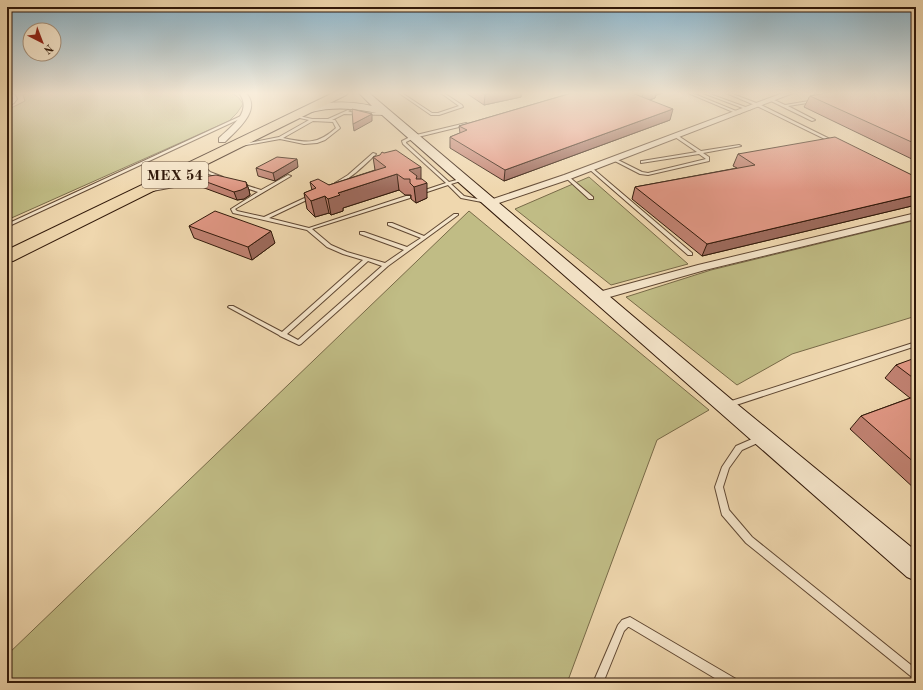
<svg xmlns="http://www.w3.org/2000/svg" width="923" height="690" viewBox="0 0 923 690" font-family="'Old Standard TT',serif">
  <style>
    .green { fill: #c0bc85; stroke: #786a48 }
    .lines { fill: none; stroke-linecap: round; stroke-linejoin: round }
    .lane-casing { stroke: #604833; stroke-width: 2 }
    .street-casing { stroke: #604833; stroke-width: 2 }
    .secondary-casing { stroke: #31190a; stroke-width: 2 }
    .highway-casing { stroke: #31190a; stroke-width: 2 }
    .lane { fill: #f5e5ca; fill-rule: evenodd }
    .street { fill: #f5e5ca; fill-rule: evenodd }
    .secondary { fill: #f5e5ca; fill-rule: evenodd }
    .highway { fill: #efd7ae; fill-rule: evenodd }
    .wall { fill: #c18272; stroke: #31190a }
    .shaded-wall { fill: #9d6a5c; stroke: #31190a }
    .building { fill: #e09784; stroke: #31190a }
    .labels { text-anchor: middle; stroke-width: 3; stroke-linejoin: round; paint-order: stroke }
    .shield { fill: #f5e5ca; stroke: #6c5644; stroke-width: 1 }
    .shield-label { font-size: 15px; font-weight: bold; fill: #31190a }
  </style>
  <rect width="100%" height="100%" fill="#efd7ae"/>
  <filter id="stains"><feTurbulence type="fractalNoise" baseFrequency=".005" numOctaves="4"/><feColorMatrix values="0 0 0 0 .2 0 0 0 0 .09 0 0 0 0 .02 0 0 0 .5 -.17"/></filter>
  <radialGradient id="worn" r=".72"><stop offset=".6" stop-color="#630" stop-opacity="0"/><stop offset="1" stop-color="#630" stop-opacity=".3"/></radialGradient>
  <path class="green" d="M28,93h204l7,5 4,6 -6,9 -8,8 -222,99v-110l18,-9 -2,-6z
    M589,177l99,87 -77,21 -96,-76z
    M469,211l240,199 -52,30 -90,243h-560v-28z
    M916,220v96l-124,38 -55,31 -111,-88 85,-27z"/>
  <g class="lines">
    <defs>
      <path id="lane" d="M7,93h3l5,2 2,4 -3,4 -7,4v-2l6,-6v-2l-6,-3z
        M399,93h3l30,20h6l21,-7 -18,-13h3l18,12 1,2 -24,8h-8z
        M688,93h4l49,20 -3,1z
        M703,93h4l44,16 -3,1z
        M726,93h4l29,11 77,38 -3,1 -76,-37z
        M818,93h3l-10,7h-2v-2z
        M772,99l13,6 30,-5 1,1 -2,1 -26,4 27,14 -3,1 -41,-20 -1,-1z
        M348,110l2,1 -2,1 38,1 2,1 -2,1 -42,-1 -12,6h3l5,8 -1,1 -14,11 -8,3 -13,1 -24,-5 -39,7 -2,-1 40,-8 30,-17 -14,-3v-2l17,4h16zM313,121l20,1 3,6c-19,17 -29,15 -53,10z
        M243,115l3,1 -239,111v-3z
        M466,123l2,1 -1,1 -53,13 -8,4v1l43,39 15,-4v2l-13,4 13,12 23,5 2,1 -2,1 -26,-5 -13,-13 -27,9h-2v-2l27,-9 -43,-39 -1,-3 10,-5z
        M675,135h2l24,16 38,-6 2,1 -38,7 6,4v4l-61,14 -8,-1 -29,-15 3,-1 28,14 6,1 58,-14 -7,-5 -58,9v-2h1l55,-9 -22,-15z
        M373,153l3,1c-8,8 -31,30 -41,31v-2l13,-8z
        M198,162h2l10,10 13,5 -3,1 -14,-5 -32,14 -27,5 -2,-1 2,-1 25,-5 32,-14 -6,-7z
        M589,167h2l101,86v2h-4l-99,-86z
        M288,175l3,1 -56,33 2,2 27,6 47,-22 2,1v1l-44,21 40,10 97,-32h4v2l-98,31 19,16 16,7 38,11 19,-13 -44,-16v-2h4l43,15 14,-9 -33,-13v-2h4l32,13 30,-22h4v1l-70,51 -87,78 -2,1 -19,-9 -1,-1 -51,-28 1,-1h4l49,26 81,-72 -20,-6 -16,-7 -20,-17 -74,-17 -2,-4 27,-17 -18,-6v-2h2l19,6zM368,261l14,5 -84,74 -11,-6z
        M566,176h2l25,21v2h-4l-23,-21z
        M916,342v4l-189,62 -2,-1 -1,-2 1,-2z
        M759,436l3,1 1,2 -1,2 -20,9 -13,18 -6,19 6,23 23,27 164,132v11l-3,-2 -167,-135 -24,-28 -7,-28 7,-20 14,-21z
        M630,617l106,62 1,4h-14l-94,-56h-1l-4,4 -21,52h-10l25,-58 4,-5z"/>
      <path id="street" d="M239,93h7c16,17 -9,37 -21,49h-6v-4c13,-12 34,-27 20,-45z
        M783,93h10l-223,86 -77,26 -3,1 -5,-3 2,-2 77,-26z
        M916,213v6l-211,51 -106,30 -4,-1 -2,-3 2,-3 103,-28z"/>
      <path id="secondary" d="M359,93h10l363,307 184,151v30l-9,-4 -526,-463c-24,-6 -46,-8 -70,-2l-5,-3 2,-2c22,-6 42,-6 64,-1z"/>
      <path id="highway" d="M333,93h15l-2,2 -333,166 -6,1v-12z"/>
    </defs>
    <use href="#lane" class="lane-casing"/>
    <use href="#street" class="street-casing"/>
    <use href="#secondary" class="secondary-casing"/>
    <use href="#highway" class="highway-casing"/>
    <use href="#lane" class="lane"/>
    <use href="#street" class="street"/>
    <use href="#secondary" class="secondary"/>
    <use href="#highway" class="highway"/>
  </g>
  <path class="wall" d="M466,93h55v4l-37,8z
    M572,93h91l-7,2 -1,3 -5,2 20,20 -166,61 -54,-33v-11l10,-4 -1,-7z
    M827,93h89v68l-112,-54 6,-11z
    M738,154l178,23v28l-214,51 -70,-57 3,-12 102,-19 -4,-2z
    M373,157l48,22 6,19 -11,5 -5,-4v-4h-6l-6,-5 -56,18v3l-12,4 -2,-2 -14,4 -8,-8 -3,-16 8,-3 -2,-8 19,3 46,-15z
    M298,167l-23,14 -17,-5 -2,-8z
    M196,178l50,4 3,8 1,5 -6,4 -7,1 -38,-14z
    M189,226l86,17 -23,17 -58,-22z
    M916,359v131l-66,-61 11,-13 49,-18 -25,-20 11,-13z"/>
  <path class="shaded-wall" d="M492,93h29v4l-37,8 1,-10z
    M643,93h20l-7,2 -1,3 -14,5z
    M673,109l-3,11 -166,61 1,-11z
    M372,114v7l-18,10 -1,-7z
    M297,159l1,8 -23,14 -2,-8z
    M421,167v15l6,1v15l-11,5 -2,-16 -5,-17z
    M397,174l2,16 -56,18v3l-12,4 -3,-16 10,-6z
    M246,182l3,8 1,5 -6,4 -7,1 -3,-8z
    M916,195v10l-214,51 5,-12z
    M325,196l4,17 -14,4 -4,-16z
    M271,231l4,12 -23,17 -4,-13z"/>
  <path class="building" d="M482,93h10l-7,2z
    M572,93h60l41,16 -168,61 -55,-33 17,-7 -8,-4z
    M827,93h85l4,2v49l-106,-48z
    M352,109l20,5 -19,10z
    M835,137l81,40v18l-209,49 -72,-57 120,-22 -17,-11z
    M396,150l25,17 -12,3 8,6 -1,3h6l5,4 -13,4 -4,-4v-4h-6l-7,-5 -59,19 2,2 -12,4 -3,-3 -14,5 -7,-8 12,-5 -6,-6 8,-3 11,6 57,-18 -13,-10 7,-2 2,-3 2,1z
    M277,157l20,2 -24,14 -17,-5z
    M216,175l30,7 1,5 -6,3 -7,2 -38,-14z
    M215,211l56,20 -23,16 -59,-21z
    M915,358l1,1v21l-20,-15z
    M916,396v68l-55,-48z"/>
  <linearGradient id="sky" x2="0" y2="1"><stop stop-color="#89b6cf"/><stop offset="0.49" stop-color="#f8eddb"/><stop offset="1" stop-color="#f8eddb" stop-opacity="0"/></linearGradient>
  <rect width="923" height="190" fill="url(#sky)"/>
  <g class="labels">
    <rect class="shield" x="142" y="162" width="66" height="26" rx="3"/>
    <g class="shield-label">
      <text x="175" y="180">MEX 54</text>
    </g>
  </g>
  <rect width="923" height="690" fill="none" stroke="#efd7ae" stroke-width="24"/>
  <rect x="8" y="8" width="907" height="674" fill="none" stroke="#31190a" stroke-width="2"/>
  <rect x="12" y="12" width="899" height="666" fill="none" stroke="#31190a"/>
  <g transform="translate(42 42) rotate(138)"><circle r="19" fill="#f5e5ca" stroke="#a7937d"/>
  <path d="M0-3L7 15L0 10L-7 15Z" fill="#8f2418"/>
  <text y="-6" font-size="11" font-weight="bold" text-anchor="middle" fill="#31190a">N</text>
  </g>
  <rect width="100%" height="100%" filter="url(#stains)"/>
  <rect width="100%" height="100%" fill="url(#worn)"/>
</svg>
